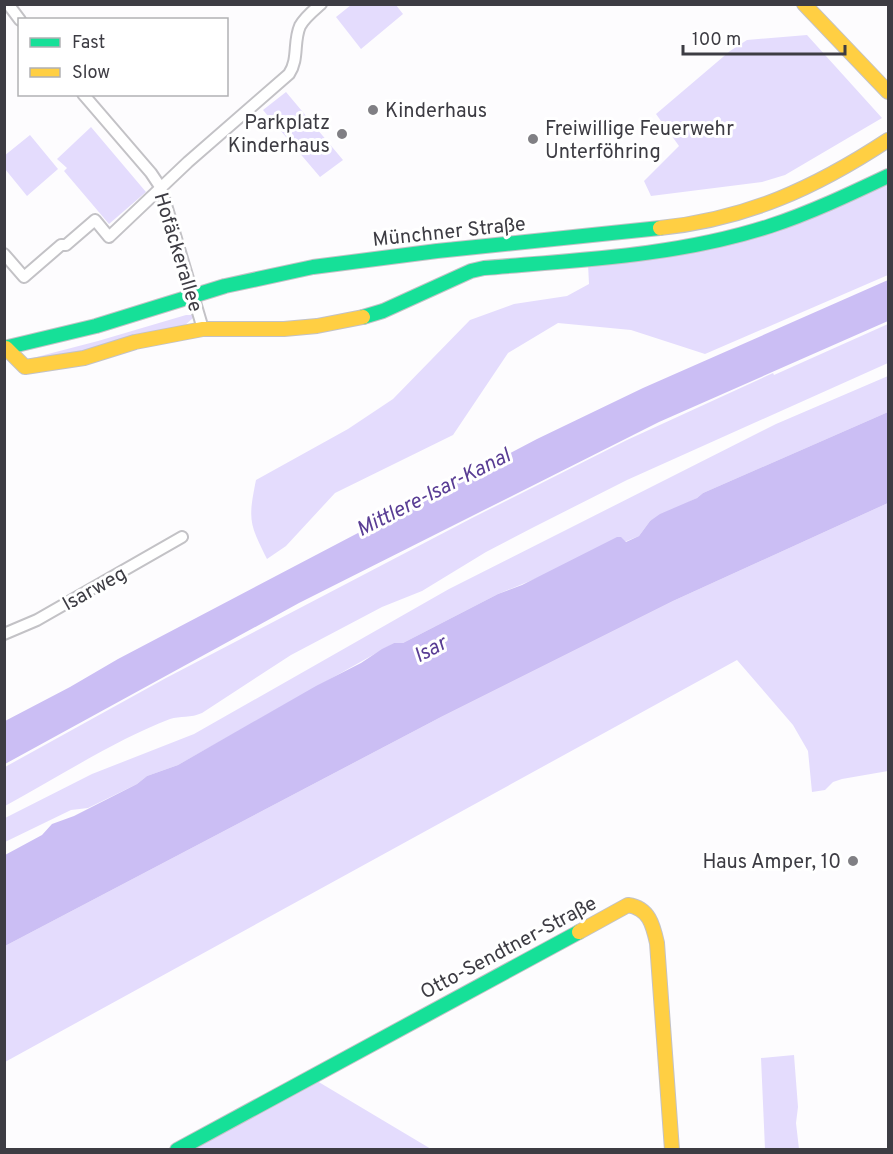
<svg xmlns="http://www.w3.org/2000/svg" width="893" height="1154" viewBox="0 0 893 1154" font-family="Overpass,sans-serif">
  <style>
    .green { fill: #e4dcfd }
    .water { fill: #cbbef4 }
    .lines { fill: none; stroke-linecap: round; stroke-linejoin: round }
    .street-casing { stroke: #c3c2c6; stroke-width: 14 }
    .fast-casing { stroke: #c3c2c6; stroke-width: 16 }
    .slow-casing { stroke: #c3c2c6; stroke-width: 16 }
    .street { stroke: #fff; stroke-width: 10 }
    .fast { stroke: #16e098; stroke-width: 14 }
    .slow { stroke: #ffcf43; stroke-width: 14 }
    .poi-dot { fill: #807f84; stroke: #fff; stroke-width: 2 }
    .labels { text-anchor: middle; stroke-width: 6; stroke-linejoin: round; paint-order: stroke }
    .poi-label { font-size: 20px; fill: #3d3c43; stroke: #fff; text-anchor: start }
    .street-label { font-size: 20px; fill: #3d3c43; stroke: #fff }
    .water-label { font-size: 21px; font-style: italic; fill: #593d94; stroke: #fff }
  </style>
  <rect width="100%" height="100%" fill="#fdfcfe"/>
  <path class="green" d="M351,5h45l7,9 -42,35 -25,-32z
    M807,35l75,83 -97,57 -23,7 -111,14 -7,-15 35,-35 -23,-32 74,-63 17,-11z
    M286,92l57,68 -23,17 -57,-67z
    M91,127l55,65 -37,32 -45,-53 3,-3 -10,-9z
    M30,135l28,34 -31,27 -22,-27 -1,-13z
    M888,176v99l-183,79 -74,-24 -73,-7 -50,30 -55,82 -118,58 -49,53 -19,13c-18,-36 -19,-39 -11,-79l92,-51 45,-30 77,-79 44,-16 53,-8 22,-12 -1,-20 134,-25z
    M186,315h7v3l-10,9c-51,13 -105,34 -158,33l73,-19z
    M888,324v39l-261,117 -93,47 -48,25 -64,39 -40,16 -91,48 -89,58c-11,5 -22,3 -32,6 -55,21 -113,59 -165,87v-39l161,-89 308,-161 153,-77 146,-67 1,2z
    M888,376v36l-185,81 -6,5 -47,23 -11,15 -141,58 -95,49h-9l-216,122 -31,11 -10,8 -49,24 -17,2 -66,32v-24l87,-44 102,-40 255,-145 327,-165z
    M888,503v268l-46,8 -9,3 -8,8 -13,2 -4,-41 -15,-26 -56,-65 -732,402v-116l436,-229 232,-116z
    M794,1055l4,52 -2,16 3,26h-34l-4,-91z
    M317,1081l114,68 -241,1z"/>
  <path class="water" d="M888,280v41l-229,101 -360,181 -294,161v-43l65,-34 48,-28 419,-220 106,-51z
    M888,412v91l-215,98 -232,116 -436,229v-91l37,-20 10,-11 22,-8 63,-32 10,-8 31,-11 138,-79 45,-23 21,-14 12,-6h9l95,-49 24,-9 95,-48h4l5,5 13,-6 11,-15 10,-7 37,-16 6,-5z"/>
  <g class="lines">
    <defs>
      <path id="street" d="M8,4l12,16
        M83,94l68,79 10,15 42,141
        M4,254l20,23 37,-32h5l29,-25 14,17 79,-75 101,-88c10,-15 4,-32 11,-48 5,-9 13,-15 21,-22
        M4,634l33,-14 145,-83"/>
      <path id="fast" d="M363,317l20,-6 88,-40 13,-3c95,-8 194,-12 286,-42 40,-13 80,-32 118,-50
        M4,348l92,-22 129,-40 88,-19 124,-16 223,-23
        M177,1150l402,-218"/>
      <path id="slow" d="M804,4l84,88
        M660,228c87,-9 155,-40 228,-88
        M6,348l19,19 59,-9 51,-16 68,-13h81l33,-3 46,-9
        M579,932l49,-27c21,3 25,20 29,38l15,207"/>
    </defs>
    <use href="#street" class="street-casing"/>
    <use href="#fast" class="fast-casing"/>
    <use href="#slow" class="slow-casing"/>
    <use href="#street" class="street"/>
    <use href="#fast" class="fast"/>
    <use href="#slow" class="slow"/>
  </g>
  <g class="poi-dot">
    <circle cx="373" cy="110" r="6"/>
    <circle cx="342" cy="134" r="6"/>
    <circle cx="533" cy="139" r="6"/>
    <circle cx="853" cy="861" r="6"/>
  </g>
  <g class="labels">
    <g class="poi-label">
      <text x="385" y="117">Kinderhaus</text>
      <text x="330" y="129" text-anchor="end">Parkplatz<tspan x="330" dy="23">Kinderhaus</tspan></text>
      <text x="545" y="135">Freiwillige Feuerwehr<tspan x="545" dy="23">Unterföhring</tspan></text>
      <text x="841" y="868" text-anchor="end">Haus Amper, 10</text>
    </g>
    <g class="street-label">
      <text transform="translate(449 231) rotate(-6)" y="7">Münchner Straße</text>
      <text transform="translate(179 252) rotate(73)" y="7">Hofäckerallee</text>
      <text transform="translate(94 588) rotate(-29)" y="7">Isarweg</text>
      <text transform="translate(508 947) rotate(-28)" y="7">Otto-Sendtner-Straße</text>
    </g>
    <g class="water-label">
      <text transform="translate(433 492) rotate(-27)" y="7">Mittlere-Isar-Kanal</text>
      <text transform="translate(430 649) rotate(-28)" y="7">Isar</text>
    </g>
  </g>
  <rect width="893" height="1154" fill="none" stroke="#3d3c43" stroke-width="12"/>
  <rect x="18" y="18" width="210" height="78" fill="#ffffff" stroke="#b1b1b4" stroke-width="1.5"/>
  <rect x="30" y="38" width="30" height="9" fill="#16e098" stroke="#b1b1b4" stroke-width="1.5"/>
  <text x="72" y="48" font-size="18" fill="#3d3c43">Fast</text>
  <rect x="30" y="68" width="30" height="9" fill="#ffcf43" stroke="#b1b1b4" stroke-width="1.5"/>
  <text x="72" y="78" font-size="18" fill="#3d3c43">Slow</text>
  <path d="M683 45v9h162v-9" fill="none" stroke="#3d3c43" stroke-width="3"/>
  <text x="692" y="45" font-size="18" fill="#3d3c43" stroke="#ffffff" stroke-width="4.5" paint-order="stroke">100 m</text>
</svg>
